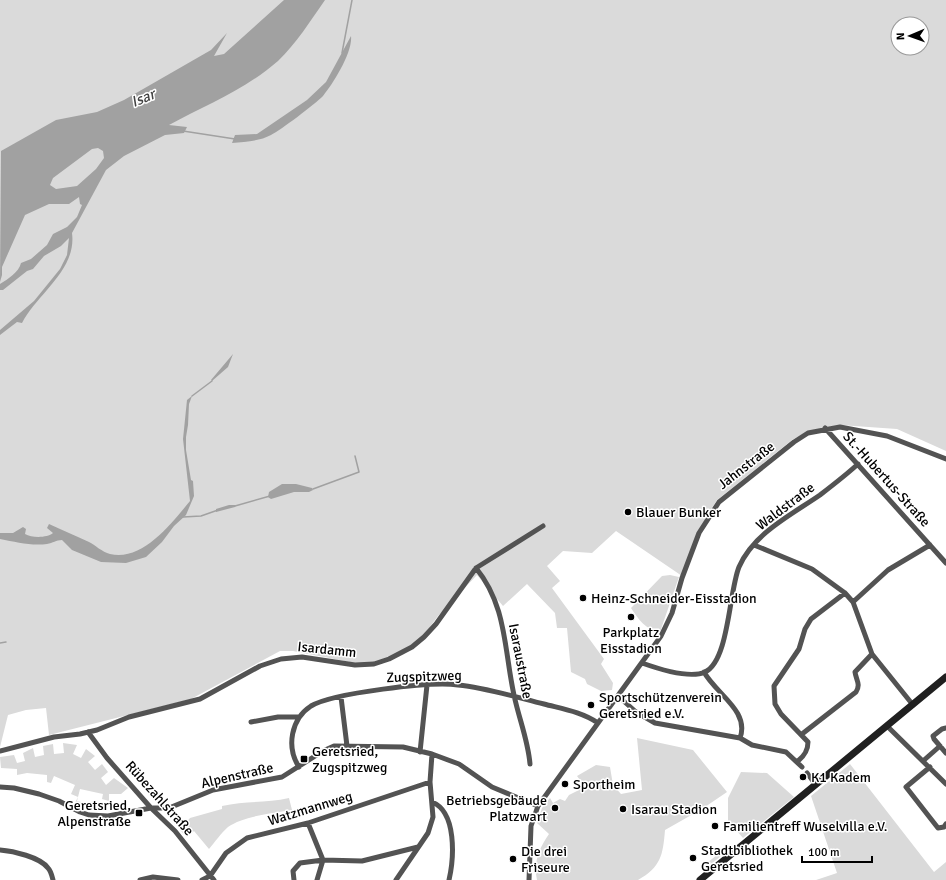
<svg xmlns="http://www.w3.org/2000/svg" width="946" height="880" viewBox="0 0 946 880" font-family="Signika,sans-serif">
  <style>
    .green { fill: #dadada; fill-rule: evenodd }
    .water { fill: #a1a1a1; fill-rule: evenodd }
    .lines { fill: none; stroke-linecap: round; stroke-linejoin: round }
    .stream { stroke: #a1a1a1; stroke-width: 1.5 }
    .street { stroke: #535353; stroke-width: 5 }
    .secondary { stroke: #202020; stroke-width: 7 }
    .poi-dot { fill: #000; stroke: #fff; stroke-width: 1.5 }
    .labels { text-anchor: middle; stroke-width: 3; stroke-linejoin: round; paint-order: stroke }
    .street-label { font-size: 14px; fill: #000; stroke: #fff }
    .poi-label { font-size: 14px; fill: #000; stroke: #fff; text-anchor: start }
    .water-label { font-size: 15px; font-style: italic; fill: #424242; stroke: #fff }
  </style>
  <rect width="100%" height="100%" fill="#fff"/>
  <path class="green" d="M0,0h946v451l-49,-22 -57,-4 -32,6 -16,9 -75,60 -11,17 -24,59 -66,-45 -24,22 -29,-2 -16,15 13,15 -8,7 52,71 -3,5 12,19 -1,7 -11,1 -14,-7 -2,-5 -14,-7 -4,-44h-10l-2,-15 -28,-29 -24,22 -26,-31 -39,41 -15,20 -23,17 -26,10h-19l-62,-12h-13l-89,48 -142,36 -3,-27 -20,2 -18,5 -8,32zM898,24h24v24h-24z
    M670,575l9,2 -19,55c-14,-2 -22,-13 -29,-24l31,-32z
    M637,738l56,12 34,42 -25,17 -37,21c-2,25 -4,37 -27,50h-101c-4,-17 2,-32 12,-46l-12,-11 5,-15 8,-10 3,5 7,-4 5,2 4,-6 16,-8 -8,-11 19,-11 14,2 3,18 8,9 21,-4z
    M63,743l14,2 -4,9 8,4 5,-9 9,7 -7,6 7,8 7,-6 6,8 -7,6 5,7 8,-7 14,10 -7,6h-12v7l-7,-2 1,-5 -23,-5 -3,12 8,2 -2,4 -8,-4 3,-6 -7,-3 4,-9 -21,-9 -3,7 -4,-1v-7l-20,-2 -10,2v-6l-16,-1 -1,-11 14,-2 3,8 8,-2 -2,-8 10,-5 2,9 9,-2 -1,-9 10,-2 1,10 10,-1z
    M850,764l84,108 12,-10v18h-130l21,-7 -26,-77z
    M741,772l26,1 27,24 -51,41 -15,-17v-23z
    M289,798l3,12c-18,3 -49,6 -64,17 -7,6 -13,15 -19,22l-15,-18 -7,6 -7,-7 10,-12 32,-9v-3c22,-5 45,-3 67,-8z
    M722,851h5l-23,19 -2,-3z"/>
  <path class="water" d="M284,0h41c-14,20 -29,44 -47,61 -32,28 -72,44 -109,64l18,2 -3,6 -19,2 -41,21 -18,14 -34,63c5,37 -35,61 -50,90l-5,-1 -17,13v-5l34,-29 26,-32 7,-14 2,-17 -8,8 -17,10 -11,13 -6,2 -24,19h-3v-6c8,-5 19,-12 21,-21l10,-4 16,-14 6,-11 14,-7 10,-10 5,-12 -2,-1 -1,-7 -10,7h-20l-24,11 -23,52v8l-2,7 1,-131 55,-31 41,-8 27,-12 87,-50 16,-17 -13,23 10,-2zM98,148l5,3 1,7 -8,11 -19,17 -21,3 -6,-4 3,-7 39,-29z
    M351,36c2,16 -18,48 -28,60 -8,8 -42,34 -52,39 -11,6 -26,7 -39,8l3,-8 22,-1 50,-34 19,-18z
    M233,354l-5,13 -16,14 -1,-1z
    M192,396l-3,8 -1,21 -2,12v13l5,30 2,1 1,15 -8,19 -12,11 -12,16 -16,15 -20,6 -25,-1 -29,-12 -10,-10c-6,0 -9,3 -15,4 -16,2 -31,-2 -47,-5v-6h13l10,-6 3,2 -1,5c7,4 22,4 28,-1l-6,-5 2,-4c13,6 27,12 40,18 6,3 13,10 21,12 32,8 62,-31 80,-53l-7,-62 4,-39z
    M282,484h14l16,4 1,2 -4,2h-15l-23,7 -3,-2 1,-5z
    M229,505h7l-1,2 -19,5v-3z"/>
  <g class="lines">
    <path class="stream" d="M342,53l10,-53
      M183,131l52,8
      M192,396l20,-15
      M313,489l46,-17 -4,-16
      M235,506l35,-10
      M183,517l18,-1 17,-6
      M0,643l6,-1"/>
    <path class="street" d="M825,428l121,135
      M754,545l58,24 33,24 8,9 19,52 41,51
      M476,568c31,38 28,82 38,127 5,24 14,45 16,69
      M853,602l35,-32 42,-25
      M642,663c14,5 48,16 63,9 24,-11 24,-81 34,-105 15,-34 52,-52 81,-72 13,-10 26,-20 38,-31
      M704,672c12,22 46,39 36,66
      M618,696l18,16 19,11 85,15 12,7 34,7 16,15
      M341,697l6,49
      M251,722l27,-5h21
      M887,726l59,58
      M946,728l-4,1 -9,7 1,3 12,14
      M88,732l19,26 44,50 24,23 39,49
      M802,734l54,-42c5,-8 0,-12 -1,-20l17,-18
      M0,751l54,-14 26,-3 17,-4 32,-13 71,-18 60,-33 21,-7 21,-2 53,8 19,-1 15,-5 23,-12 12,-10 12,-13 40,-56 67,-42
      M420,752l7,-67
      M798,761c6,-5 10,-10 10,-19l-27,-28 -6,-10 -1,-18 25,-37 6,-20 6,-10 34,-26
      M923,761l17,-15
      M299,767c-13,-20 -8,-48 12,-61 22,-13 121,-25 147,-21 29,3 58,12 86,19 19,5 38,8 54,19
      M930,767l-24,20 32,41 6,-1 2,-3
      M807,773l9,12
      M0,787l14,1 25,6 20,7 21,11 9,3 19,1 43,-8h18l44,-18 69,-13 41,-26 11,-5 69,1 29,7 27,10 33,23 46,19
      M432,802c25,10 22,56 17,78
      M308,823l15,37 39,1 56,-14
      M0,850c13,1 40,7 48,18 3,3 4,8 5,12
      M140,880l13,-3 25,3
      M202,880l8,-4 16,-23 21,-15 61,-15 122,-41
      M294,880l-1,-9 7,-8 23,-3 -6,20
      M396,880l32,-47 5,-16 -3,-35 2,-28
      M529,880l2,-54 7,-20 123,-170 11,-23 10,-35 17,-45 20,-31 75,-60 14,-9 32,-6 47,9 59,23"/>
    <path class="secondary" d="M700,880l246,-203"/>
  </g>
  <g class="poi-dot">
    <circle cx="628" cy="512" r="4"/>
    <circle cx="583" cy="598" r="4"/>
    <circle cx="631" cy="617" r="4"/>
    <circle cx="591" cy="705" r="4"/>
    <rect x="300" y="755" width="8" height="8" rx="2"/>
    <circle cx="803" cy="777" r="4"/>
    <circle cx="565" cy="784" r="4"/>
    <circle cx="555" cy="808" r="4"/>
    <circle cx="623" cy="809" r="4"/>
    <rect x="135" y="809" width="8" height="8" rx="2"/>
    <circle cx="715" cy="826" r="4"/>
    <circle cx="693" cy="858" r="4"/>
    <circle cx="513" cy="859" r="4"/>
  </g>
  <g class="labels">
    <g class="street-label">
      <text transform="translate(746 465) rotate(-38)" y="5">Jahnstraße</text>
      <text transform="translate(887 479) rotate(48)" y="5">St.-Hubertus-Straße</text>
      <text transform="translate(785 506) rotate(-37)" y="5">Waldstraße</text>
      <text transform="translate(327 649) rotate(6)" y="5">Isardamm</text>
      <text transform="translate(521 661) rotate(79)" y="5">Isaraustraße</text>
      <text transform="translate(424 676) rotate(-2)" y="5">Zugspitzweg</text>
      <text transform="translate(237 775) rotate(-13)" y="5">Alpenstraße</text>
      <text transform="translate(160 798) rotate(48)" y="5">Rübezahlstraße</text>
      <text transform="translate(310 808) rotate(-17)" y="5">Watzmannweg</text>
    </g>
    <g class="poi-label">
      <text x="636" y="517">Blauer Bunker</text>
      <text x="591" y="603">Heinz-Schneider-Eisstadion</text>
      <text x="631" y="637" text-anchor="middle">Parkplatz<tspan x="631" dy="16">Eisstadion</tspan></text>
      <text x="599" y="702">Sportschützenverein<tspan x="599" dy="16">Geretsried e.V.</tspan></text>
      <text x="312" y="756">Geretsried,<tspan x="312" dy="16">Zugspitzweg</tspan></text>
      <text x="811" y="782">K1 Kadem</text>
      <text x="573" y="789">Sportheim</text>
      <text x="547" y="805" text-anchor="end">Betriebsgebäude<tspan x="547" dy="16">Platzwart</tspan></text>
      <text x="131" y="810" text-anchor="end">Geretsried,<tspan x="131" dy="16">Alpenstraße</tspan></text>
      <text x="631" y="814">Isarau Stadion</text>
      <text x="723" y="831">Familientreff Wuselvilla e.V.</text>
      <text x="701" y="855">Stadtbibliothek<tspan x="701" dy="16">Geretsried</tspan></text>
      <text x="521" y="856">Die drei<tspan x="521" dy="16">Friseure</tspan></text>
    </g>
    <g class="water-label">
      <text transform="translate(143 98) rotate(-23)" y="5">Isar</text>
    </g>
  </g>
  <g transform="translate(910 36) rotate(268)"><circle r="19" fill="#ffffff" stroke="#999999"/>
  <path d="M0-3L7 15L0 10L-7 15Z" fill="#000000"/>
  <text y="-6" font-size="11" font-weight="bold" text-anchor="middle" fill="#000000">N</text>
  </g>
  <path d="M802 856v6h70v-6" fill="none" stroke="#000000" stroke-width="2"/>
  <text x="808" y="856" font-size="12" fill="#000000" stroke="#ffffff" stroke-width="3" paint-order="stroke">100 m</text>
</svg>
